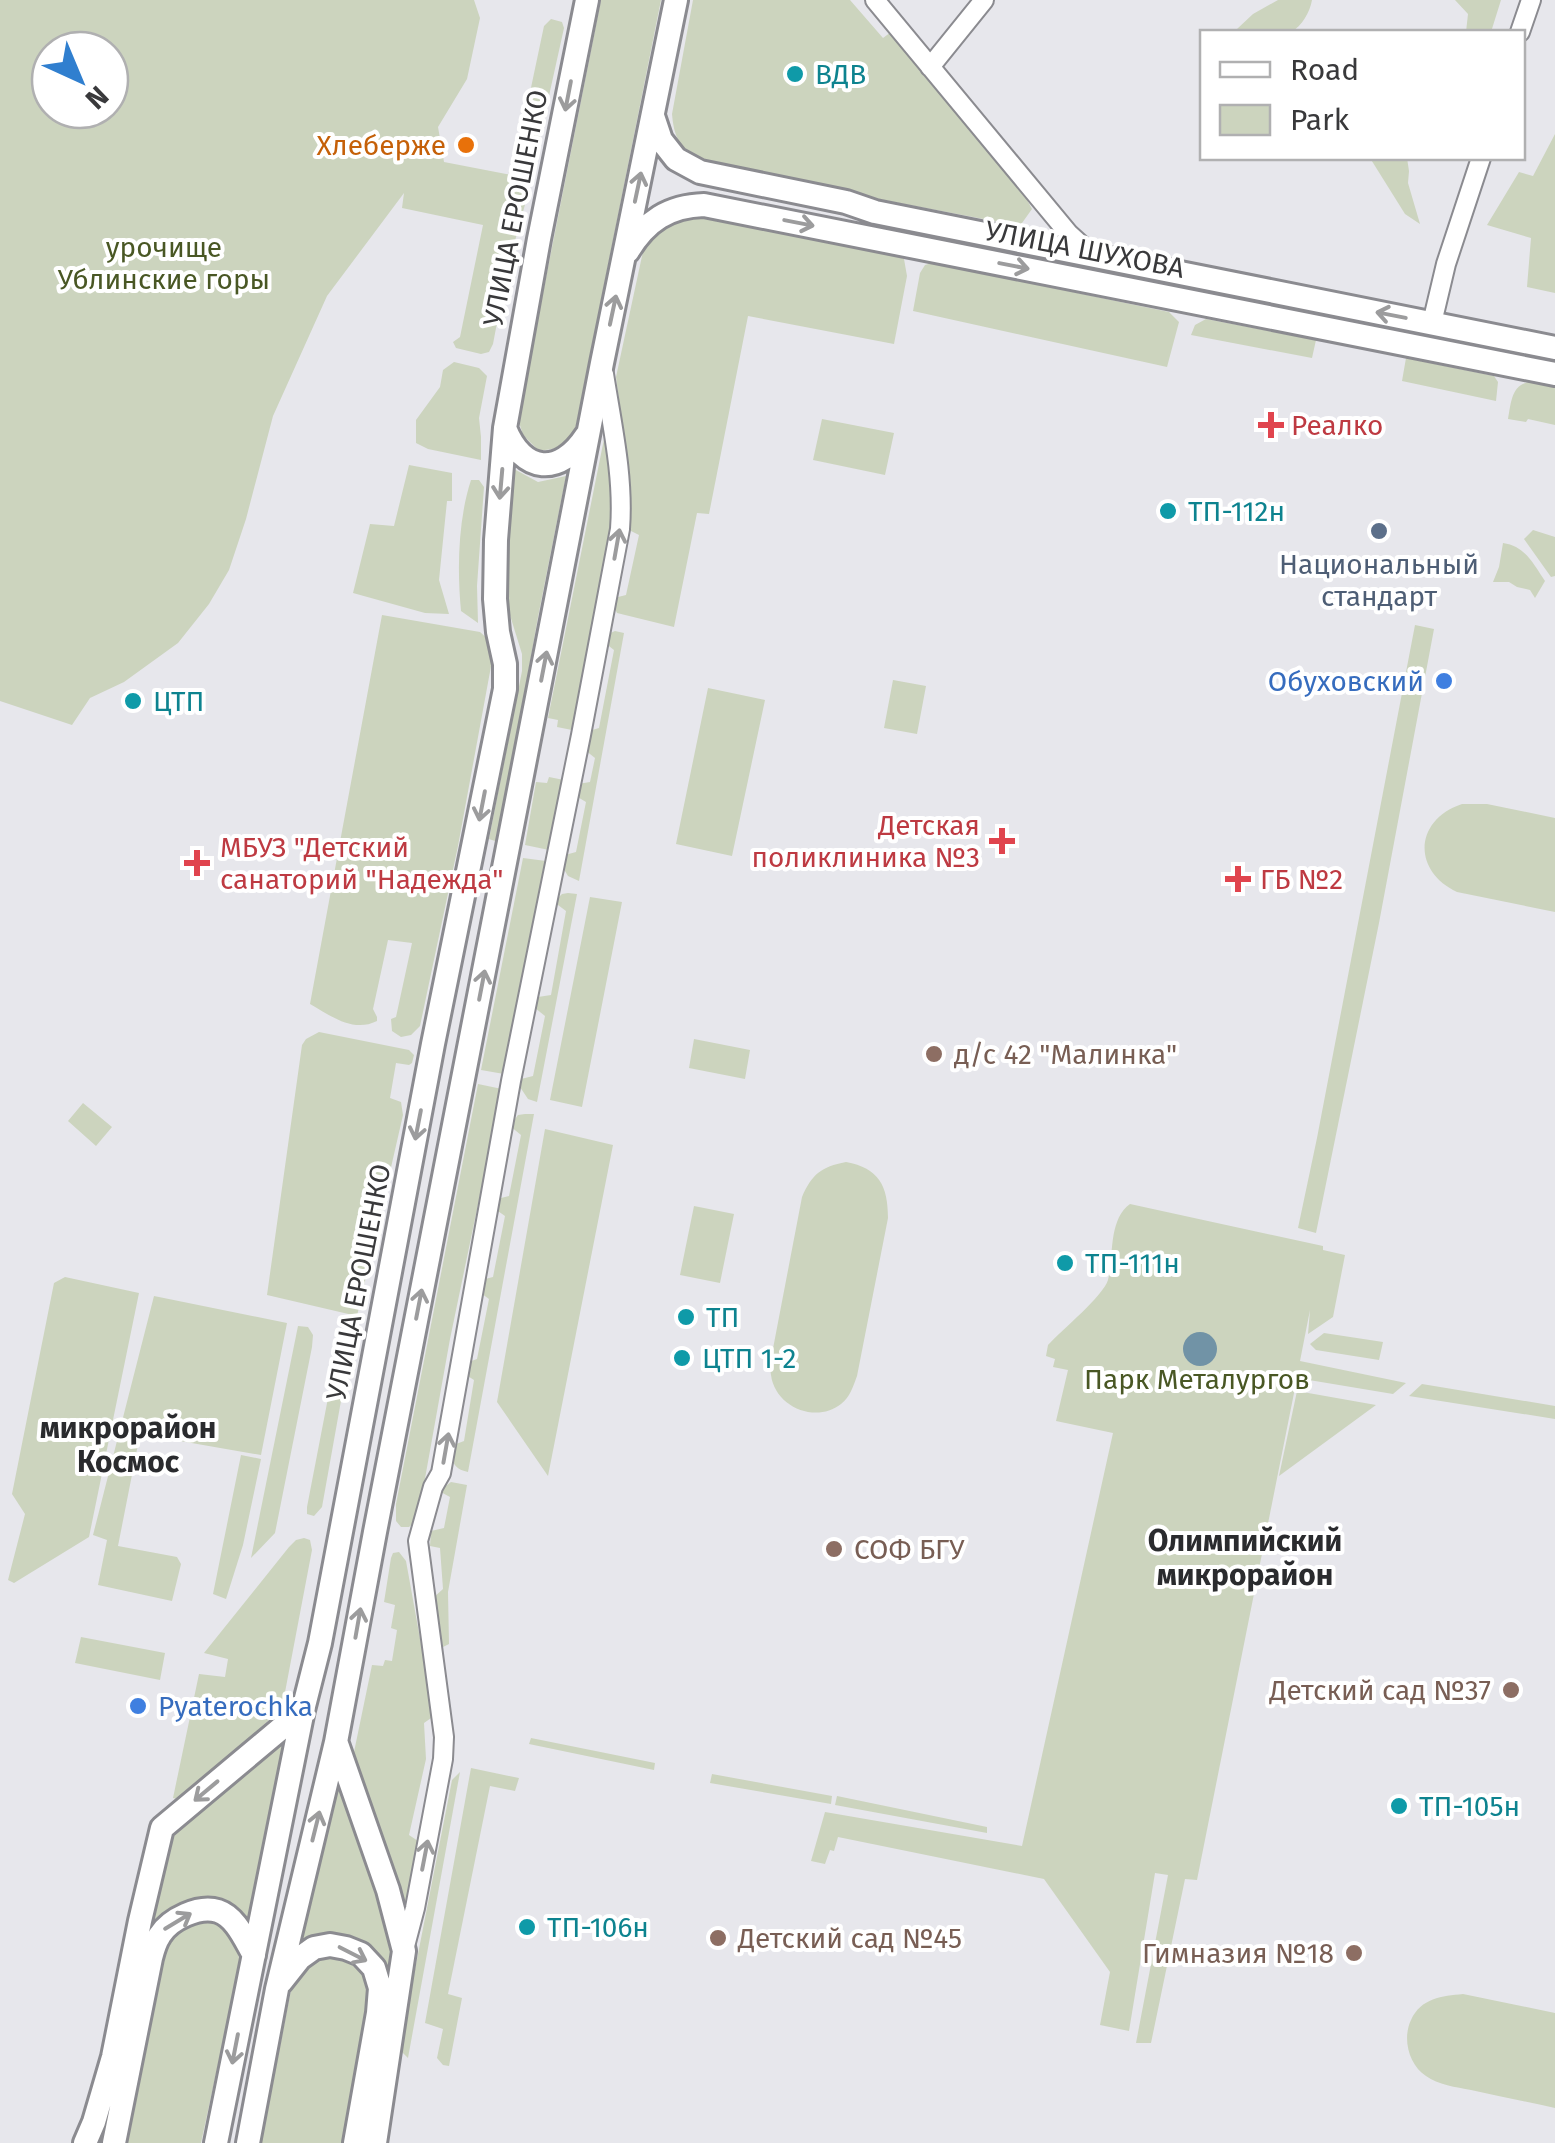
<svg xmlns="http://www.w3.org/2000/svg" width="1555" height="2143" viewBox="0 0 1555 2143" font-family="'Fira Sans',sans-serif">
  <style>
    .green { fill: #ccd4be; fill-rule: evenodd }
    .water { fill: #7193a6 }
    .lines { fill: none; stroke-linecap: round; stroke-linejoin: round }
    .minor-casing { stroke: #8b8b90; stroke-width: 22 }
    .secondary-casing { stroke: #8b8b90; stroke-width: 28 }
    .minor { stroke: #fff; stroke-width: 18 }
    .secondary { stroke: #fff; stroke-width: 22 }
    .oneway { stroke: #9c9c9d }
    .culture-dot { fill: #0f9aa8; stroke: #fff; stroke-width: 4 }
    .food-dot { fill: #e8710a; stroke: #fff; stroke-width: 4 }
    .health-dot { fill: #e0444e; stroke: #fff; stroke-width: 4 }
    .service-dot { fill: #5c6f8a; stroke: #fff; stroke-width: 4 }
    .shop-dot { fill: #3f7fe0; stroke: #fff; stroke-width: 4 }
    .education-dot { fill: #8d6e63; stroke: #fff; stroke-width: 4 }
    .labels { text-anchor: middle; stroke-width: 8; stroke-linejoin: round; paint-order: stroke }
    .culture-label { font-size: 28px; fill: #0d838f; stroke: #fff; text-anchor: start }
    .food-label { font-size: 28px; fill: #c56008; stroke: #fff; text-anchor: end }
    .street-label { font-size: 28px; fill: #39393b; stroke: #fff }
    .park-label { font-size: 28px; fill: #495724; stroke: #fff }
    .health-label { font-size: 28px; fill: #be3a42; stroke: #fff; text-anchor: start }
    .service-label { font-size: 28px; fill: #4e5e75; stroke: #fff }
    .shop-label { font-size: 28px; fill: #366cbe; stroke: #fff; text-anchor: end }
    .education-label { font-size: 28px; fill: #785e54; stroke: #fff; text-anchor: start }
    .neighbourhood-label { font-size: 30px; font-weight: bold; fill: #2a2b2e; stroke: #fff }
  </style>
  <rect width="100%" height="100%" fill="#e7e7ec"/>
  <path class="green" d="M0,0h474l6,18 -13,61 -29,48 6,35 73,14 9,5 3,9 -22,80 -14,74 -4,8 -8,2 -25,-6 -3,-6 7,-5 23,-112 -81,-17 2,-15 -77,103 -54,120 -27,103 -17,51 -20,34 -31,39 -54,39 -34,16 -18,27 -72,-24zM110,50v60h-60v-60z
    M601,0h60l-85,426c-7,18 -20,25 -38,24l-15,-15 -5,-16z
    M693,0h157l33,38 8,-6 134,164 7,13 -10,14 -7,2 -279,-53c-36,-12 -61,-14 -64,-58z
    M1278,0h34c-2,12 -10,26 -21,32h-72l18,-3 16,-15z
    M1455,0h46l-10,32h-25l2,-18z
    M551,19l11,3 2,6 -29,131 -2,5 -11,-1 -5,-9 27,-128z
    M1555,134v159l-28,-6 4,-49 -44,-13 32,-53 14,4z
    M1370,158h37l2,13 -1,12 12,41 -15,-10z
    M695,217l200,38 9,4 3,17 -13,68 -146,-28 -39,198 -12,-1 -23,114 -57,-14 -4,-8 1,-7 12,-3 13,-60 -12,-6 3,-23v-17l-14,-112 26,-121 4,-13 21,-19z
    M932,263l237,49 10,10 -12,45 -254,-56 7,-38 5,-8z
    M1206,319l110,21 -4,18 -121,-23 4,-10z
    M1406,358l88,18 4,6 -2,19 -94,-20z
    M454,362l25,6 8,8 -8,42 2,19v23l-53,-11 -12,-6v-23l24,-33 3,-17z
    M1529,382l26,5v38l-27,-6 -2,3 -18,-3c3,-15 3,-34 21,-37z
    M822,419l72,14 -9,42 -72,-15z
    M606,429l8,88 -42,213 -15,-3 1,-7 -10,-2z
    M409,465l43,8v28h-5l-8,79 10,34 -24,-1 -72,-20 17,-69 24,2z
    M514,469l24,13 28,-6 -28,141 -40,225 -9,-3 33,-168v-17l-17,-55z
    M471,480h8l5,7 -7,99 1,37 -17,-12c-4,-42 -3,-91 10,-131z
    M1533,530l22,7v39l-4,1 -27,-38z
    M1503,543c22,3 30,20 42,38l-10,17 -5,-8 -13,-3 -8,-5h-16l6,-15z
    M382,615l98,17 10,9 4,9 -36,196 -38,180 -9,9 -10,2 -9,-6 -1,-12 5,-2 16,-74 -24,-3 -15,69 4,8v4c-24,12 -46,-5 -67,-17z
    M1415,625l19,4 -55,294 -63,310 -18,-5 19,-90z
    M615,631l9,2 -45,248 -11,-5 -6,-10 3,-11 11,-3 10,-50 -10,-6 2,-12 12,-2 5,-24 -10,-8 4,-19 10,-3 15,-78 -9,-7 3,-9z
    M893,680l33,6 -9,48 -33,-6z
    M708,688l57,12 -33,156 -56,-12z
    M549,777l15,3 -15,70 -24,-5 11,-63 11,1z
    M1462,804h25l68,14v94l-98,-20c-45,-21 -43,-72 5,-88z
    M523,858l23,3 -42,213 -23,-4z
    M568,893l9,1 -40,208 -9,-3 -8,-12 1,-8 12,-3 12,-60 -10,-8 3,-11 13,-2 15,-84 -12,-9 8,-8z
    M590,897l32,5 -40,205 -32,-7z
    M319,1032l90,18 5,5 -2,8 -3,2 -13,-2 -6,35 11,4 2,13 -46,201 -90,-21 35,-250 4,-6z
    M694,1039l56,11 -5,29 -56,-11z
    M478,1084l24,5 -52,250 -31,173 -2,8 -8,7h-8l-5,-6v-17z
    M83,1103l29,24 -16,19 -28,-25z
    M525,1114h9l-66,358c-15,-3 -17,-12 -17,-26l13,-5 10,-61 -11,-7 3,-10 11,-4 12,-60 -11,-8 3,-11 12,-3 12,-61 -10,-7 2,-10 12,-3 12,-61 -11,-9 8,-11z
    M545,1129l68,16 -65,331 -51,-74z
    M846,1162c33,6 42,24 42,56l-31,158c-4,11 -7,21 -16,28 -25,20 -66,3 -70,-29 -1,-5 0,-11 0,-16l31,-162c10,-23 19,-30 44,-35z
    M1130,1204l193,42v4l22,5 -12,62 -25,17 2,-24 -10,51 106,22 -13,11 -96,-16 -100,502 -12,-1 -34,164h-15l32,-168 -13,-2 -26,158 -29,-6 10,-53 -66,-93 -206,-42 -4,14 -4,-1 -5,14 -14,-3 14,-49 197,34 91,-413 -57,-12 12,-51 -15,-3 2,-8 -9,-3 2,-11c13,-14 56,-50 60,-65 6,-24 0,-60 22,-76z
    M694,1206l40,8 -14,69 -40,-8z
    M65,1277l74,16 -50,244 -75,46 -6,-3 17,-66 -13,-20 42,-211z
    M154,1296l133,27 -26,132 -121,-21 -22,112 59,11 4,7 -9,37 -74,-16 9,-45 -14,-5z
    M298,1326l10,1 5,8 -1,12 -37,186 -24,25z
    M1324,1333l59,9 -4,18 -63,-10 -6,-6z
    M339,1341l12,4 -29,162 -8,9 -7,-2v-7z
    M1422,1384l133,22v13l-146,-23z
    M1297,1391l79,14 -97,71z
    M241,1455l20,4 -18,86 -17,54 -13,-5z
    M451,1482l16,3 -19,107 1,52 -6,3 -10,-49 10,-9 -3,-41 -10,-2 1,-15 13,-3 6,-31 -11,-6z
    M304,1538l6,2 2,10 -30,158 -100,92 -9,-2 26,-124 26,3 3,-18 -24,-6 85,-106 7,-7z
    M399,1552l7,9 28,155 -10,7 2,36 -17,76 12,8 -15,66 -52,-143v-14l18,-87 11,1 2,-6 7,1 5,-31 -6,-2 4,-23 -11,-3 7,-44 2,-5z
    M81,1637l84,16 -5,27 -85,-17z
    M531,1738l124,25 -1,7 -125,-26z
    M283,1739l2,8 -37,181 -12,-12 -66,-3 -19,9 17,-85z
    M471,1768l48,10 -4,13 -25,-5 -42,208 14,4 -13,68 -6,-1 -6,-7 6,-29 -18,-6z
    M460,1772l-52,286 -6,-6 -1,-11 51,-261z
    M712,1774l120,22 -1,8 -121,-21z
    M336,1791h7c22,60 59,130 49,194l-19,-32 -74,-3z
    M837,1796l150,31v6l-152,-28z
    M208,1916c27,11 27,20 32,47l-39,180h-80l36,-193 31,-28z
    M347,1953l25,29 -22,161h-89l32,-163 17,-23z
    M1463,1994l92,19v95c-28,-6 -56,-12 -84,-18 -15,-3 -33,-5 -45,-14 -17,-11 -24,-37 -15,-56 10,-22 31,-24 52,-26z"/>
  <path class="water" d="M1183 1349a17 17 0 1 1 34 0a17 17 0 1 1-34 0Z"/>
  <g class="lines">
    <defs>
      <path id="minor" d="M875,0l194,234 22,20
        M1520,32l11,-32
        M930,67l54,-67
        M1432,323l14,-59 35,-106
        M404,1950l11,-42 28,-149 1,-22 -26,-196 15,-54 8,-14 70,-392 70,-346 39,-206c4,-52 -8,-104 -16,-155"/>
      <path id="secondary" d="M653,116l8,24 15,19 24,13 146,30 29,10 680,136
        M628,251c18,-30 41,-45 76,-46l851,169
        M505,428c18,46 55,48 81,8
        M337,1744l51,146 16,61 -29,192
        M281,1982l19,-24 14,-10 16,-3 16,3 15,6 13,14 6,20 -2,25 -23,130
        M85,2143l9,-21 19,-65 27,-136 22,-93 141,-118
        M114,2143l37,-185c2,-8 4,-16 9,-23 10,-16 39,-30 58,-24 18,6 27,29 36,44
        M216,2143l87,-433 17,-67 113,-599 72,-355v-25l-7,-32 -3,-33 1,-59 9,-112 34,-189 48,-239
        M248,2143l29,-154 59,-247 39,-210 227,-1169 74,-363"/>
    </defs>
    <use href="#minor" class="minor-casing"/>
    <use href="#secondary" class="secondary-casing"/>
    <use href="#minor" class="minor"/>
    <use href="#secondary" class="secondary"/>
  </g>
  <defs><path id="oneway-shaft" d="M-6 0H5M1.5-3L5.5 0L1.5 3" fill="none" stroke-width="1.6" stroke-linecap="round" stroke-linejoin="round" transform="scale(2.5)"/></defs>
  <g class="oneway">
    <use href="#oneway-shaft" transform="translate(568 96) rotate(101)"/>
    <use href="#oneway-shaft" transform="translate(638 187) rotate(-78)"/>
    <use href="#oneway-shaft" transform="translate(799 223) rotate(11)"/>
    <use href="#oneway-shaft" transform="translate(1014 266) rotate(11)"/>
    <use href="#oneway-shaft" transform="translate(613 310) rotate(-78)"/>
    <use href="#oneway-shaft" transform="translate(1391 315) rotate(-169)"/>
    <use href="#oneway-shaft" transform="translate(501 484) rotate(95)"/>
    <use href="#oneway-shaft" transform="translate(617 544) rotate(-80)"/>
    <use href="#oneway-shaft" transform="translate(544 666) rotate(-79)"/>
    <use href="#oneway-shaft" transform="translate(482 806) rotate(101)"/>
    <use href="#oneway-shaft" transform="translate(482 985) rotate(-79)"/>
    <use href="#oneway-shaft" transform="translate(418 1125) rotate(101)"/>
    <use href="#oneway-shaft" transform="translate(419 1304) rotate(-79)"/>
    <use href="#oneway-shaft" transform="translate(446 1448) rotate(-80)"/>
    <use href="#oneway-shaft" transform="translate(358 1623) rotate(-80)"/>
    <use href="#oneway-shaft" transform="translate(206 1791) rotate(140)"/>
    <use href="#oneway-shaft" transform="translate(316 1826) rotate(-76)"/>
    <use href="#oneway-shaft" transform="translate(425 1855) rotate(-79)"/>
    <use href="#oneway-shaft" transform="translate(178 1921) rotate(-31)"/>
    <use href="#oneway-shaft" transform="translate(353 1954) rotate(27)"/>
    <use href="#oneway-shaft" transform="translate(235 2049) rotate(101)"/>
  </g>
  <g class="culture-dot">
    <circle cx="795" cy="74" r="10"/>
    <circle cx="1168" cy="511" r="10"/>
    <circle cx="133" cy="701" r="10"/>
    <circle cx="1065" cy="1263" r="10"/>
    <circle cx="686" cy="1317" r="10"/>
    <circle cx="682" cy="1358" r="10"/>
    <circle cx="1399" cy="1806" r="10"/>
    <circle cx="527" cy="1927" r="10"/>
  </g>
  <circle class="food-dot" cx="466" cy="145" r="10"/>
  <g class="health-dot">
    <path d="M1266 410h10v10h10v10h-10v10h-10v-10h-10v-10h10z"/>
    <path d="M997 826h10v10h10v10h-10v10h-10v-10h-10v-10h10z"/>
    <path d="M192 848h10v10h10v10h-10v10h-10v-10h-10v-10h10z"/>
    <path d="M1233 864h10v10h10v10h-10v10h-10v-10h-10v-10h10z"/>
  </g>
  <circle class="service-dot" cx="1379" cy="531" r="10"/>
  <g class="shop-dot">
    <circle cx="1444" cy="681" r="10"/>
    <circle cx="138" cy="1706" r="10"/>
  </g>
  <g class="education-dot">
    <circle cx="934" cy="1054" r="10"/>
    <circle cx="834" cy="1549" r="10"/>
    <circle cx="1511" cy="1690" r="10"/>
    <circle cx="718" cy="1938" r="10"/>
    <circle cx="1354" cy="1953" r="10"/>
  </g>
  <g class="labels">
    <g class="culture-label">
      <text x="815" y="84">ВДВ</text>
      <text x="1188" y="521">ТП-112н</text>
      <text x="153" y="711">ЦТП</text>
      <text x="1085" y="1273">ТП-111н</text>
      <text x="706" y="1327">ТП</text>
      <text x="702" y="1368">ЦТП 1-2</text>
      <text x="1419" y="1816">ТП-105н</text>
      <text x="547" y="1937">ТП-106н</text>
    </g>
    <g class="food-label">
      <text x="446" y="155">Хлеберже</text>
    </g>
    <g class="street-label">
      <text transform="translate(515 208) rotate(-79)" y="10">УЛИЦА ЕРОШЕНКО</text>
      <text transform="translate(1085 249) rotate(11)" y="10">УЛИЦА ШУХОВА</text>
      <text transform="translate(358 1282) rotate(-79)" y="10">УЛИЦА ЕРОШЕНКО</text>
    </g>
    <g class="park-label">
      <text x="164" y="257">урочище<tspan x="164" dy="32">Ублинские горы</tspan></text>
      <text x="1197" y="1389">Парк Металургов</text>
    </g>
    <g class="health-label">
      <text x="1291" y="435">Реалко</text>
      <text x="980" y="835" text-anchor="end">Детская<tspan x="980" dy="32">поликлиника №3</tspan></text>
      <text x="220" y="857">МБУЗ "Детский<tspan x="220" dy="32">санаторий "Надежда"</tspan></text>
      <text x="1260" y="889">ГБ №2</text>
    </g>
    <g class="service-label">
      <text x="1379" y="574">Национальный<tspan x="1379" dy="32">стандарт</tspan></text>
    </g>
    <g class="shop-label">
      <text x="1424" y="691">Обуховский</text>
      <text x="158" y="1716" text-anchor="start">Pyaterochka</text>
    </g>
    <g class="education-label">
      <text x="954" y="1064">д/с 42 "Малинка"</text>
      <text x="854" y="1559">СОФ БГУ</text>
      <text x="1491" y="1700" text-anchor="end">Детский сад №37</text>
      <text x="738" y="1948">Детский сад №45</text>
      <text x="1334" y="1963" text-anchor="end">Гимназия №18</text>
    </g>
    <g class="neighbourhood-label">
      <text x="128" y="1438">микрорайон<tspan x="128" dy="34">Космос</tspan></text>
      <text x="1245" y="1551">Олимпийский<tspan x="1245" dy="34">микрорайон</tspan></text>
    </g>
  </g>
  <rect x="1200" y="30" width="325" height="130" fill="#ffffff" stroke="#b0b0b1" stroke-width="2.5"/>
  <rect x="1220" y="62" width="50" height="15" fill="#ffffff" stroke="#b0b0b1" stroke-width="2.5"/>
  <text x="1290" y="80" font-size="30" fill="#39393b">Road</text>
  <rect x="1220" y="105" width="50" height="30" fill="#ccd4be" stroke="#b0b0b1" stroke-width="2.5"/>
  <text x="1290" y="130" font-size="30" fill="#39393b">Park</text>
  <g transform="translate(80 80) rotate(136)"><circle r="48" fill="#ffffff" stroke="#b0b0b1" stroke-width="2.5"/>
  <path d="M0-8L18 38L0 25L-18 38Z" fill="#307fcf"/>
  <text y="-15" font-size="28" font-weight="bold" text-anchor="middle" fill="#39393b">N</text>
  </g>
</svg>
